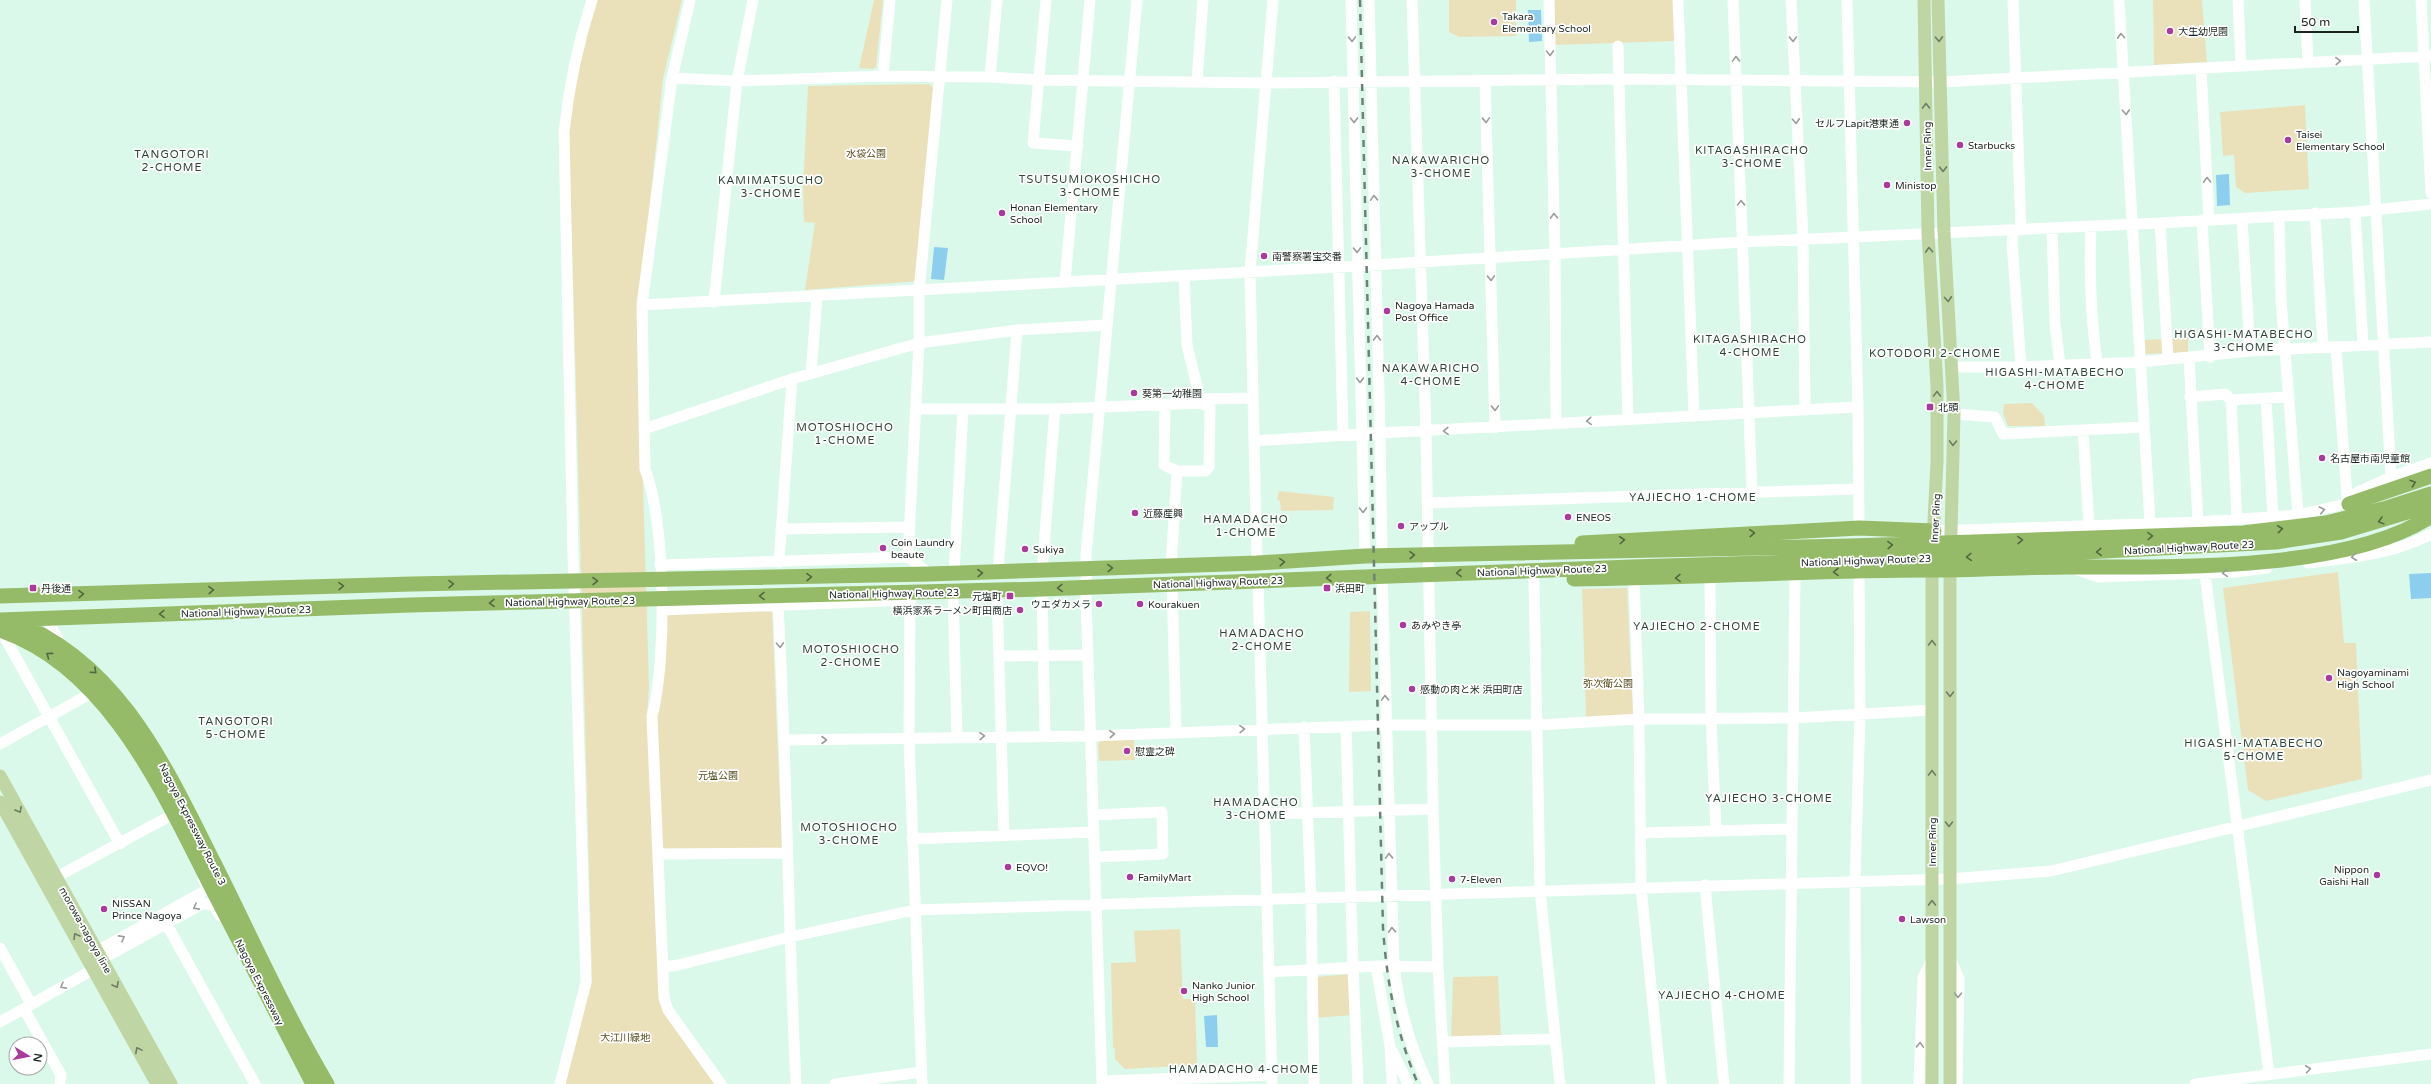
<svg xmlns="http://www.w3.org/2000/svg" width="2431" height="1084" viewBox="0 0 2431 1084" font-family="'Varela Round','Noto Sans JP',sans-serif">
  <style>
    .green { fill: #eae1bb }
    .water { fill: #8dceef }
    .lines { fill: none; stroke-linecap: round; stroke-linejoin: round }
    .minor { stroke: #fff; stroke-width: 11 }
    .major { stroke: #bfd6a4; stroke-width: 13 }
    .highway { stroke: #95bb68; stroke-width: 15 }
    .rail { stroke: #6e8177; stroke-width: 2.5; stroke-dasharray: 7 7; stroke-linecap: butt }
    .oneway { stroke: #989d9a }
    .oneway2 { stroke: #6c7e62 }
    .oneway3 { stroke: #516840 }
    .poi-dot { fill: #a83b9b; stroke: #fefefe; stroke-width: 1.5 }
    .labels { text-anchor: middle; stroke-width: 3.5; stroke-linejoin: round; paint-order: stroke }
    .poi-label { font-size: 10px; fill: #1a251f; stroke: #fefefe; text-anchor: start }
    .street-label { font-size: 10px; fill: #1a251f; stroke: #fefefe }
    .park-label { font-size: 10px; fill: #584d1e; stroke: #fefefe }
    .neighbourhood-label { font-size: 11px; letter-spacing: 1px; fill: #2b4438; stroke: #fefefe }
  </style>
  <rect width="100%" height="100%" fill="#dbf9ea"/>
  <path class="green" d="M597,0h85l-19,79 -25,238 11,369 -2,31 13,274 56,93h-151l27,-103 -23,-848 10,-77z
    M874,0h9l-7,67 -3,2 -14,-1z
    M1449,0h67v36l-57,1 -10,-5z
    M1553,0h121v41l-120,4z
    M2153,0h49l5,62 -53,3z
    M929,84l4,3 -14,194 -114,9 10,-67 -11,-1 -1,-32 5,-104z
    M2305,105l4,84 -64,4 -9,-6 -2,-32 -11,1 -3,-44z
    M2188,338v14l-16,1 -3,-14z
    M2163,339l1,14 -20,1 -1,-14z
    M2032,403l12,13 1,10h-37l-5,-13 1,-9z
    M1279,491l55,6 -1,13 -52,1 -1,-10 -3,-1z
    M2338,572l6,71h12l6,136 -96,22 -18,-11 -25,-202z
    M1627,588l6,128 -47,2 -4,-129z
    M772,610l10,238 -112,3 -8,-4 -6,-131 4,-8 5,-90 3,-4z
    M1370,611l1,80 -22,1 1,-80z
    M1134,739l1,21 -36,1 -1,-17 3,-4z
    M1180,929l3,70h12l2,66 -72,4 -10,-10v-11h-2l-2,-85 25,-1 -2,-31z
    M1351,974l1,41 -37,3 1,-41z
    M1498,976l3,61 -50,4 2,-64z"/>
  <path class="water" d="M1528,10h13l1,31 -13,1z
    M2229,174l1,31 -13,1 -1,-31z
    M934,247l14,1 -4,32 -13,-1z
    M2431,573v25l-20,1 -2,-25z
    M1217,1015l1,32h-12l-2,-31z"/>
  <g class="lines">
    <path class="minor" d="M690,0l-18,78 -30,227 3,164c21,53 22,192 7,247l12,282 4,12 53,74
      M1046,0l-13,143 45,3
      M1351,0l14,556
      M1412,0l14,432 7,377 5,158 7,117
      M1549,0l6,255 1,168
      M1678,0l16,415
      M1733,0l19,492
      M1791,0l12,239 2,171
      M1847,0l11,407 1,121
      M2013,0l8,230
      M2119,0l31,523
      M2238,0l3,65
      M2305,0l3,62
      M2364,0l27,477
      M2421,0l10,193
      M1618,46l10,372
      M2201,69l8,150
      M883,76l7,-76
      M990,77l7,-77
      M672,78l65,3 146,-5 107,1 50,3 225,3 353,-4 323,3 490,-26
      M1197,81l6,-81
      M1334,81l9,353
      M1485,81l10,347
      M2355,212l8,133
      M2315,213l8,134
      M2279,216l2,84 17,215
      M2242,219l8,132
      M2202,220l8,137
      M2160,223l8,136
      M2091,226c-2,46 0,92 6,137
      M2052,228l3,96 5,41
      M2014,230l-2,12 9,125
      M1065,282l25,-282
      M714,302l23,-221 16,-81
      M642,305l716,-39 385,-24 417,-19 195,-11 76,-8
      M2336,347l11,150
      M2189,358l9,164
      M1952,367h69l119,-5 110,-11 181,-9
      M811,374l6,-77
      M2190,397l35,-3 6,6 57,-3
      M1201,399l52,-1
      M2266,399l7,118
      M2231,400l6,119
      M1165,405l-1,60 13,6 -6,95
      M916,409h139l146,-6 -14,-58 -3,-69
      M1954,414l41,3 8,17 140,-7
      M644,429l148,-50 127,-36 98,-13 90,-5
      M2083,430l6,97
      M1254,441l126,-8 -11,-433
      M1177,471h28l4,-4 1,-59 -9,-5
      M1428,503l430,-14
      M2345,503l2,-6 44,-20 40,-14
      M781,529l129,-2
      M1934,531l264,-9 100,-7 47,-11h11
      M1382,556l-2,-123 478,-26
      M908,557l11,-214v-52l28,-291
      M779,562l13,-183
      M1257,563l-7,-291 23,-272
      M2308,563c41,-5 86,-9 123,-29
      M660,565l248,-8 22,17
      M2078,570l21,7 136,-5 32,-4
      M1042,571l13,-162
      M998,572l19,-242
      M954,573l9,-164
      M2205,574l64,500
      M1382,576l12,390c5,42 16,80 34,118
      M1710,577l1,141 5,112
      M1634,579l5,140 2,168 20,197
      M1258,580l14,504
      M1534,580l6,310 20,194
      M1172,583l4,148
      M1042,589l3,147
      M997,590l7,245
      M953,591l4,146
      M910,592l-1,147 13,345
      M778,606c9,159 10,319 18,478
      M662,610l246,-10
      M47,618l15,29
      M0,629l120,215
      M999,656l89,-1
      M1346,726l7,242 5,116
      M1304,727l7,170 3,187
      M785,740l306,-4 295,-11h151l102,-6 155,-1 138,-8
      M0,744l88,-49
      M1265,814l168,-5
      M1093,815l69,-3 1,42 -68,3
      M1640,833l151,-4
      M912,839l182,-7
      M659,854l127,-1
      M49,881l121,-65
      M1705,885l19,199
      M166,923l89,161
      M0,948l31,56
      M90,955l118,-66 -5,-10
      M1951,960l8,19 -2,105
      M1376,966l14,80 2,38
      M663,967l15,-2 112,-28 124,-27 1035,-31 102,-8 380,-91
      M1269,972l107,-6 62,1
      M24,1009l37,66 -1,9
      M0,1022l87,-49 15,-14 102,-56 10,3 6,10
      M1443,1042l112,-3
      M1393,1052l15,32
      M1102,1081l170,-6
      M560,1084l26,-102 -13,-426 -9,-424c5,-48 13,-86 28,-132
      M835,1084l86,-12
      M1102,1084l-16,-485v-44l51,-555
      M1789,1084l6,-511
      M1856,1084l-1,-203 5,-166 -1,-143
      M1919,1084l4,-106 9,-19
      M2195,1084l236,-30"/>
    <path class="major" d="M1924,0l4,233 9,153v76l-4,78
      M1938,0l6,232 10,182 -4,157v513
      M1932,560v524
      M0,776l171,308
      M0,802l157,282"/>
    <path class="highway" d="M2349,504l82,-28
      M1582,543l277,-15 75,3
      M1574,579c119,-1 237,-9 356,-9 46,0 93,-3 139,-3 100,0 278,5 362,-51
      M0,596l412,-12 518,-10 327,-11 108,-7 486,-10 392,-13 83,-10 61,-15 44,-14
      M0,620l411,-15 631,-16 590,-22 393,-12 251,-13 65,-10 90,-27
      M12,621c107,40 154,147 202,242 37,74 71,150 113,221
      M0,630c112,38 166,170 216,266 32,63 65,125 97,188"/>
    <path class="rail" d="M1360,0l23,928c4,56 13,104 35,156"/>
  </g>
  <defs><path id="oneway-chevron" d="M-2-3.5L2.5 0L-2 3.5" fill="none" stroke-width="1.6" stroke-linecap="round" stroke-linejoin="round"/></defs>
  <g class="oneway">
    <use href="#oneway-chevron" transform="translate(2121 36) rotate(-94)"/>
    <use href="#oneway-chevron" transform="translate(1352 39) rotate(88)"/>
    <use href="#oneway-chevron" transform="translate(1793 39) rotate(88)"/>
    <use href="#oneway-chevron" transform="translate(1550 53) rotate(89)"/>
    <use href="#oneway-chevron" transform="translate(1736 59) rotate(-92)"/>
    <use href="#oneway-chevron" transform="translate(2338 61) rotate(-3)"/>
    <use href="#oneway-chevron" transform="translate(2126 112) rotate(87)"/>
    <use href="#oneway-chevron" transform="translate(1354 120) rotate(89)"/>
    <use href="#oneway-chevron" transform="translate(1486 120) rotate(88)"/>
    <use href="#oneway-chevron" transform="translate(1796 121) rotate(87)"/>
    <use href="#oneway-chevron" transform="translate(2207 180) rotate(-93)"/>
    <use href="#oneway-chevron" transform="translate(1374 198) rotate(-92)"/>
    <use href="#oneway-chevron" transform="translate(1741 203) rotate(-92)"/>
    <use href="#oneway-chevron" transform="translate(1554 216) rotate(-91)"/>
    <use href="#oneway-chevron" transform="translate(1357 250) rotate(89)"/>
    <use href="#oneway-chevron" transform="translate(1491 278) rotate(88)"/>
    <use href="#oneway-chevron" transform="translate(1377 338) rotate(-91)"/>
    <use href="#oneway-chevron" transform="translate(1360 380) rotate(89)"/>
    <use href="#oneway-chevron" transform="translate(1495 408) rotate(88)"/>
    <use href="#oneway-chevron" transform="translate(1589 421) rotate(176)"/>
    <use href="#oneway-chevron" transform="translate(1446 431) rotate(177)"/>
    <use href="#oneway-chevron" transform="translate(1363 510) rotate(89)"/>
    <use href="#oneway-chevron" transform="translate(2322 510) rotate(-13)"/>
    <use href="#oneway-chevron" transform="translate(2354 557) rotate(173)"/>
    <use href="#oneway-chevron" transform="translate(2225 573) rotate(177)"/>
    <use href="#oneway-chevron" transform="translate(780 645) rotate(87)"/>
    <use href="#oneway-chevron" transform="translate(1385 698) rotate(-92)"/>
    <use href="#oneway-chevron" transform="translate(1242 729) rotate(-2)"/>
    <use href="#oneway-chevron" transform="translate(1112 734) rotate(-3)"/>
    <use href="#oneway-chevron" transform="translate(982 736) rotate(-2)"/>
    <use href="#oneway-chevron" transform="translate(824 740)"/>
    <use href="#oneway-chevron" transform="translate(1389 856) rotate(-92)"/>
    <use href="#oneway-chevron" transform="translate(196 907) rotate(152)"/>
    <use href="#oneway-chevron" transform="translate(1392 930) rotate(-93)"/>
    <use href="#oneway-chevron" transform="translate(122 938) rotate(-29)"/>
    <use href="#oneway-chevron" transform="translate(63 986) rotate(151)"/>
    <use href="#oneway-chevron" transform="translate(1958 995) rotate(91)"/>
    <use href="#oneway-chevron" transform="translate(1920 1045) rotate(-88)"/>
    <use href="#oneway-chevron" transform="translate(2308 1069) rotate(-7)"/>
  </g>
  <g class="oneway2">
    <use href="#oneway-chevron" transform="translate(1939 39) rotate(87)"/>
    <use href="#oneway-chevron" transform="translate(1926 106) rotate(-91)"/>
    <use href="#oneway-chevron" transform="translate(1943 169) rotate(89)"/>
    <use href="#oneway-chevron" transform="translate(1929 250) rotate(-93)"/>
    <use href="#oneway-chevron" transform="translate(1948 299) rotate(86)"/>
    <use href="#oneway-chevron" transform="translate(1937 394) rotate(-90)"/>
    <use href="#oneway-chevron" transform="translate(1953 443) rotate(91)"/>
    <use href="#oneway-chevron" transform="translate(1932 643) rotate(-90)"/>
    <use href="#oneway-chevron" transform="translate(1950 694) rotate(90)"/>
    <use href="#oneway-chevron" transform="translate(1932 773) rotate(-90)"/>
    <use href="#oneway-chevron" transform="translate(19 810) rotate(61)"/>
    <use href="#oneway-chevron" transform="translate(1949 824) rotate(90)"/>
    <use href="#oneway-chevron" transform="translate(1932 903) rotate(-91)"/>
    <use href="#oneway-chevron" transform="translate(76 936) rotate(-120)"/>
    <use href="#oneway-chevron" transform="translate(116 985) rotate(61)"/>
    <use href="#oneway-chevron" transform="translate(138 1050) rotate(-118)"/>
  </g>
  <g class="oneway3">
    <use href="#oneway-chevron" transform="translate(2413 483) rotate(-19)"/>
    <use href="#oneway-chevron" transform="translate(2381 521) rotate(165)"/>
    <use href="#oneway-chevron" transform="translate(2280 529) rotate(-6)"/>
    <use href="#oneway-chevron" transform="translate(1752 533) rotate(-3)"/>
    <use href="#oneway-chevron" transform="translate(2150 536) rotate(-2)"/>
    <use href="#oneway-chevron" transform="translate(1622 540) rotate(-6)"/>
    <use href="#oneway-chevron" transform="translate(2020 540) rotate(-2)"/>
    <use href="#oneway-chevron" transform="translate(1890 545) rotate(-2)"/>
    <use href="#oneway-chevron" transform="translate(2099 552) rotate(177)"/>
    <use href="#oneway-chevron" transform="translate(1412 555) rotate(-2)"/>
    <use href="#oneway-chevron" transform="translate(1969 557) rotate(178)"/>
    <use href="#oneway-chevron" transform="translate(1282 562) rotate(-4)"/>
    <use href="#oneway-chevron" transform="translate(1110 568) rotate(-2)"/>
    <use href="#oneway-chevron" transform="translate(1836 572) rotate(179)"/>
    <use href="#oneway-chevron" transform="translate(980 573) rotate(-2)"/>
    <use href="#oneway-chevron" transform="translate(1459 573) rotate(178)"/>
    <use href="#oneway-chevron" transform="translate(809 577) rotate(-1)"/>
    <use href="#oneway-chevron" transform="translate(1329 578) rotate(178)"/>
    <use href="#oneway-chevron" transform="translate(1678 578) rotate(179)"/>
    <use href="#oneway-chevron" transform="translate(595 581) rotate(-1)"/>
    <use href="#oneway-chevron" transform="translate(451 584) rotate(-1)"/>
    <use href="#oneway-chevron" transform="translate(341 586) rotate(-2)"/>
    <use href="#oneway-chevron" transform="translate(1060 588) rotate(177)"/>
    <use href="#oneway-chevron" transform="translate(211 590) rotate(-2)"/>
    <use href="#oneway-chevron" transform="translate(81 594) rotate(-2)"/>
    <use href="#oneway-chevron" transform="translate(762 596) rotate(179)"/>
    <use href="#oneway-chevron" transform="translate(492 603) rotate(179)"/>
    <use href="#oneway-chevron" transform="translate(162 614) rotate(178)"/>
    <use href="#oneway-chevron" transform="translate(49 655) rotate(-144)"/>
    <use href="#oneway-chevron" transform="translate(94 671) rotate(42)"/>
  </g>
  <g class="poi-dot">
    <circle cx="1494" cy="22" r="4"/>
    <circle cx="2170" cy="31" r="4"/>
    <circle cx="1907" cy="123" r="4"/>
    <circle cx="2288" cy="140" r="4"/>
    <circle cx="1960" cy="145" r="4"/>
    <circle cx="1887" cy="185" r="4"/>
    <circle cx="1002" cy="213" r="4"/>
    <circle cx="1264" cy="256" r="4"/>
    <circle cx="1387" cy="311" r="4"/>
    <circle cx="1134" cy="393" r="4"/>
    <rect x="1926" y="403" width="8" height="8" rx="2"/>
    <circle cx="2322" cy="458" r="4"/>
    <circle cx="1135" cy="513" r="4"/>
    <circle cx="1568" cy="517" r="4"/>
    <circle cx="1401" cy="526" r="4"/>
    <circle cx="883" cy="548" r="4"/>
    <circle cx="1025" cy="549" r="4"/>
    <rect x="29" y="584" width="8" height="8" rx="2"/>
    <rect x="1323" y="584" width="8" height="8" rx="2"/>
    <rect x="1006" y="592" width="8" height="8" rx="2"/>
    <circle cx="1099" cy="604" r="4"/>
    <circle cx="1140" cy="604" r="4"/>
    <circle cx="1020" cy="610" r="4"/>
    <circle cx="1403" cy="625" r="4"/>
    <circle cx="2329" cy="678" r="4"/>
    <circle cx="1412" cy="689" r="4"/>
    <circle cx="1127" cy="751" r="4"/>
    <circle cx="1008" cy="867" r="4"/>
    <circle cx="2377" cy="875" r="4"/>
    <circle cx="1130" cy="877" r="4"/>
    <circle cx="1452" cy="879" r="4"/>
    <circle cx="104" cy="909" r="4"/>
    <circle cx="1902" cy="919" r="4"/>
    <circle cx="1184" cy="991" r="4"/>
  </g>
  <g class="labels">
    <g class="poi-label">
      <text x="1502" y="20">Takara<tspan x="1502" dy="12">Elementary School</tspan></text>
      <text x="2178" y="35">大生幼児園</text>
      <text x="1899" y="127" text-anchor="end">セルフLapit港東通</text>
      <text x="2296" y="138">Taisei<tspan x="2296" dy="12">Elementary School</tspan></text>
      <text x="1968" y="149">Starbucks</text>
      <text x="1895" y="189">Ministop</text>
      <text x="1010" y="211">Honan Elementary<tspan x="1010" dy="12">School</tspan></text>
      <text x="1272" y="260">南警察署宝交番</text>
      <text x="1395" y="309">Nagoya Hamada<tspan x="1395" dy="12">Post Office</tspan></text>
      <text x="1142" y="397">葵第一幼稚園</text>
      <text x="1938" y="411">北頭</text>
      <text x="2330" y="462">名古屋市南児童館</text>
      <text x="1143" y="517">近藤産興</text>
      <text x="1576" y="521">ENEOS</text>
      <text x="1409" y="530">アップル</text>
      <text x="891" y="546">Coin Laundry<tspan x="891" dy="12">beaute</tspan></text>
      <text x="1033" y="553">Sukiya</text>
      <text x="41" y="592">丹後通</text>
      <text x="1335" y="592">浜田町</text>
      <text x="1002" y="600" text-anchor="end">元塩町</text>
      <text x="1091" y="608" text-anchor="end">ウエダカメラ</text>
      <text x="1148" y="608">Kourakuen</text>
      <text x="1012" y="614" text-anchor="end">横浜家系ラーメン町田商店</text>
      <text x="1411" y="629">あみやき亭</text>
      <text x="2337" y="676">Nagoyaminami<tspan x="2337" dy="12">High School</tspan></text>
      <text x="1420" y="693">感動の肉と米 浜田町店</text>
      <text x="1135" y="755">慰霊之碑</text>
      <text x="1016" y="871">EQVO!</text>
      <text x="2369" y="873" text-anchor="end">Nippon<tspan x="2369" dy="12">Gaishi Hall</tspan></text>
      <text x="1138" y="881">FamilyMart</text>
      <text x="1460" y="883">7-Eleven</text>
      <text x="112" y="907">NISSAN<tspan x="112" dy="12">Prince Nagoya</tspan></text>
      <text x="1910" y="923">Lawson</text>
      <text x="1192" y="989">Nanko Junior<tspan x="1192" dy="12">High School</tspan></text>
    </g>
    <g class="street-label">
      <text transform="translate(1927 146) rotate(-91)" y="4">Inner Ring</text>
      <text transform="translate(1935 518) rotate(-87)" y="4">Inner Ring</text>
      <text transform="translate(2189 547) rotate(-3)" y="4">National Highway Route 23</text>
      <text transform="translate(1866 560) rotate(-2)" y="4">National Highway Route 23</text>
      <text transform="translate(1542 570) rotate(-2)" y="4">National Highway Route 23</text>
      <text transform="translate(1218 582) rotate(-2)" y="4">National Highway Route 23</text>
      <text transform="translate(894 593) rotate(-1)" y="4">National Highway Route 23</text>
      <text transform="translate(570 601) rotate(-1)" y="4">National Highway Route 23</text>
      <text transform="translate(246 611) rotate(-2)" y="4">National Highway Route 23</text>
      <text transform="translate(193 824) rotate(63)" y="4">Nagoya Expressway Route 3</text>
      <text transform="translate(1932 842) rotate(-90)" y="4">Inner Ring</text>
      <text transform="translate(86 930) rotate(61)" y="4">morowa-nagoya line</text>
      <text transform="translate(260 982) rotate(63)" y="4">Nagoya Expressway</text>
    </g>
    <g class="park-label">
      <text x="866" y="157">水袋公園</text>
      <text x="1608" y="687">弥次衛公園</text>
      <text x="718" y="779">元塩公園</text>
      <text x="625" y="1041">大江川緑地</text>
    </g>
    <g class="neighbourhood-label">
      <text x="1752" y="154">KITAGASHIRACHO<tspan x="1752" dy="13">3-CHOME</tspan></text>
      <text x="172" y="158">TANGOTORI<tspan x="172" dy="13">2-CHOME</tspan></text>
      <text x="1441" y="164">NAKAWARICHO<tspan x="1441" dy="13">3-CHOME</tspan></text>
      <text x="1090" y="183">TSUTSUMIOKOSHICHO<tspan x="1090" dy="13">3-CHOME</tspan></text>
      <text x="771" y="184">KAMIMATSUCHO<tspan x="771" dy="13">3-CHOME</tspan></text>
      <text x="2244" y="338">HIGASHI-MATABECHO<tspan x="2244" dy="13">3-CHOME</tspan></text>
      <text x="1750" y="343">KITAGASHIRACHO<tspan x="1750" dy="13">4-CHOME</tspan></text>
      <text x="1935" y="357">KOTODORI 2-CHOME</text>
      <text x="1431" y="372">NAKAWARICHO<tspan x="1431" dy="13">4-CHOME</tspan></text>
      <text x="2055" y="376">HIGASHI-MATABECHO<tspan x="2055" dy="13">4-CHOME</tspan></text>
      <text x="845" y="431">MOTOSHIOCHO<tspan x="845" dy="13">1-CHOME</tspan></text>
      <text x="1693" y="501">YAJIECHO 1-CHOME</text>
      <text x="1246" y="523">HAMADACHO<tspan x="1246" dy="13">1-CHOME</tspan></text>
      <text x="1697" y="630">YAJIECHO 2-CHOME</text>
      <text x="1262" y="637">HAMADACHO<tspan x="1262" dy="13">2-CHOME</tspan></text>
      <text x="851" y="653">MOTOSHIOCHO<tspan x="851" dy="13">2-CHOME</tspan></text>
      <text x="236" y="725">TANGOTORI<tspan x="236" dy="13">5-CHOME</tspan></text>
      <text x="2254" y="747">HIGASHI-MATABECHO<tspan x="2254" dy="13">5-CHOME</tspan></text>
      <text x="1769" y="802">YAJIECHO 3-CHOME</text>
      <text x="1256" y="806">HAMADACHO<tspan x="1256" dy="13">3-CHOME</tspan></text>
      <text x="849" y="831">MOTOSHIOCHO<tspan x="849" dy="13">3-CHOME</tspan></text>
      <text x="1722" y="999">YAJIECHO 4-CHOME</text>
      <text x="1244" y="1073">HAMADACHO 4-CHOME</text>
    </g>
  </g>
  <g transform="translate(28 1056) rotate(100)"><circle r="19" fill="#fefefe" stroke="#a3a7a5"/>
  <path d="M0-3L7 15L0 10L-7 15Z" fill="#a83b9b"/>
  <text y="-6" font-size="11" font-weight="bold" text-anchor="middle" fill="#1a251f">N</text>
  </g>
  <path d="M2295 26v6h63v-6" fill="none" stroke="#1a251f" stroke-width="2"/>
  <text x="2301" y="26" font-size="12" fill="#1a251f" stroke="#fefefe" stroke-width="3" paint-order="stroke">50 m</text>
</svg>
